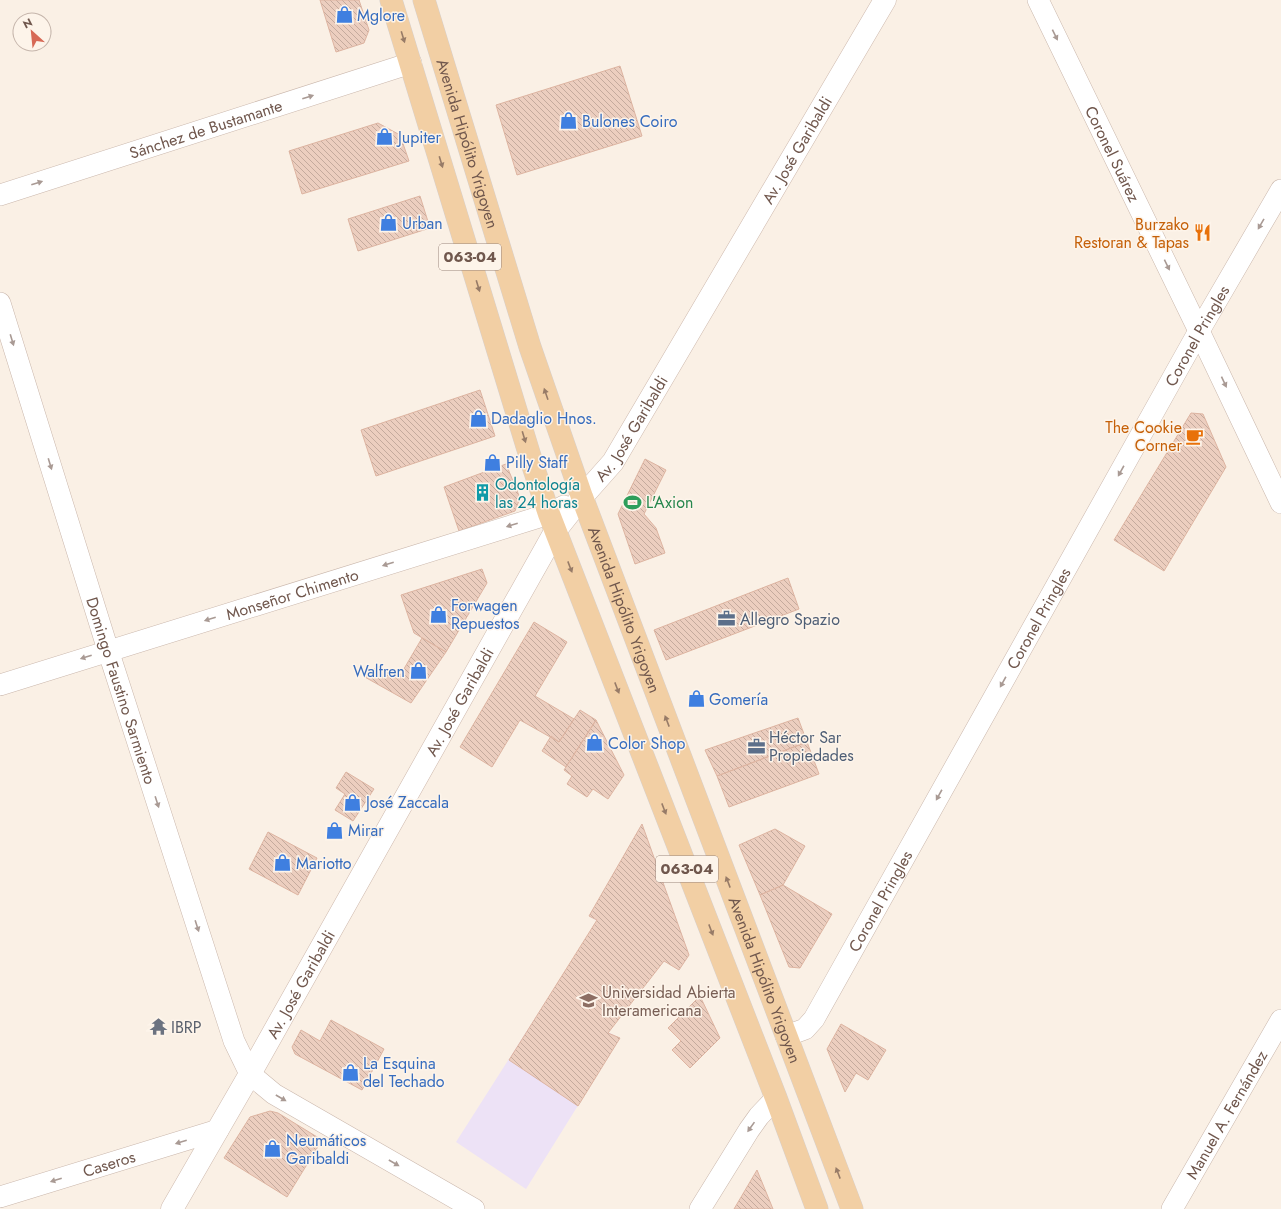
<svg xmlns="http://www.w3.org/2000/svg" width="1281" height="1209" viewBox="0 0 1281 1209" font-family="Jost,sans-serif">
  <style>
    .education { fill: #ede2f6 }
    .building { fill: url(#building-back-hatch); stroke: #ddb4a1 }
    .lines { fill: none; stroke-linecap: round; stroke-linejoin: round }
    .minor-casing { stroke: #cab7ac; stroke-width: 22 }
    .secondary-casing { stroke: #ceb9ad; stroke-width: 23 }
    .primary-casing { stroke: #d7d0cd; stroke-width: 23 }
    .minor { stroke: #fff; stroke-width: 21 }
    .secondary { stroke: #fff; stroke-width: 22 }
    .primary { stroke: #f2cfa4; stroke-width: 22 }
    .oneway { fill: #a99a94 }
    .oneway2 { fill: #977b67 }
    .labels { text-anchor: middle; stroke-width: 3; stroke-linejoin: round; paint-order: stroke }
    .shield { fill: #fdf4ea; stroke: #9a867c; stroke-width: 1 }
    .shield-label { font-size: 15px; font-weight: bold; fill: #70574d }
    .shop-label { font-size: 16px; fill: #366cbe; stroke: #fdf4ea; text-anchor: start }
    .street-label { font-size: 16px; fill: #70574d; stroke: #fdf4ea }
    .food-label { font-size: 16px; fill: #c56008; stroke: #fdf4ea; text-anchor: end }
    .culture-label { font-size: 16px; fill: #0d838f; stroke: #fdf4ea; text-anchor: start }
    .leisure-label { font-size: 16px; fill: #27864d; stroke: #fdf4ea; text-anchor: start }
    .service-label { font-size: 16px; fill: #4e5e75; stroke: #fdf4ea; text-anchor: start }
    .education-label { font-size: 16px; fill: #785e54; stroke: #fdf4ea; text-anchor: start }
    .worship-label { font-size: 16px; fill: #5b616d; stroke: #fdf4ea; text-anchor: start }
  </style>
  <defs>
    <pattern id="building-back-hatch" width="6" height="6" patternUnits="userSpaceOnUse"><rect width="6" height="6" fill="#eccebf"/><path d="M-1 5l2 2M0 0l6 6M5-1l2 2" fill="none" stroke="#c4aa9d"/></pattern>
  </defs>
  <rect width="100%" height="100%" fill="#faf0e5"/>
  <path class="education" d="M642,824l47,131 -10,15 -15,-9 -56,71 12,6 -94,151 -70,-47 141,-221 -8,-5z"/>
  <path class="building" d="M320,0h39l10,30 -5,13 -28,9z
    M620,66l22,70 -125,39 -21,-70z
    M378,123l22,12 9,26 -107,33 -13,-43z
    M420,196l10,32 -72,23 -10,-32z
    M480,390l15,46 -119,40 -15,-46z
    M1191,413l12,1 23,53 -62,104 -50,-31z
    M645,459l21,11 -22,44 12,14 9,25 -30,11 -17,-50z
    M506,464l14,34 -5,13 -56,20 -15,-44z
    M482,569l5,14 -41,69 -32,-19 -13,-38z
    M788,578l11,31 -133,51 -12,-30z
    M534,622l33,20 -32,54 39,23 -15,23 -39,-22 -28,47 -32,-20z
    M422,638l24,14 -35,51 -48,-27 14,-9 21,12z
    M580,710l16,10 -30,47 -24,-16 9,-15 8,6z
    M798,718l9,24 -90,34 -12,-26z
    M596,720l28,55 -16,24 -15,-10 -6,8 -20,-13 5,-8 -8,-6z
    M807,742l12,32 -90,33 -12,-31z
    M346,772l28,17 -21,32 -18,-11 10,-16 -9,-6z
    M642,824l47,131 -10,15 -15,-9 -56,72 12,5 -42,68 -69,-46 88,-140 -8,-4z
    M775,829l30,17 -22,39 -23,10 -21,-50z
    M268,832l49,26 -19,37 -49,-26z
    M783,885l49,29 -32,54 -11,-1 -29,-72z
    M700,996l20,42 -30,30 -18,-18 9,-9 -13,-13z
    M331,1020l53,29 -22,41 -67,-36 -3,-7 9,-17 19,11z
    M841,1024l45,26 -18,30 -12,-7 -11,19 -18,-43z
    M270,1111l8,2 44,27 -35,57 -63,-39 26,-41z
    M757,1170l16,39h-39z"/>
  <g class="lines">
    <defs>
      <g id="minor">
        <path id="s1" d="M1038,0l161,331 82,172"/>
        <path id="s2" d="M0,195l411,-132"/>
        <path id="s3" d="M0,303l108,347 126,391 16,33 24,20 200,115"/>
        <path id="s4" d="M0,685l549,-171 15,-8"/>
        <path id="s5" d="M786,1036l19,-7 9,-10 385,-688 82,-141"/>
        <path id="s6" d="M0,1197l218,-67"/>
        <path d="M700,1209l49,-79 10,-14 17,-18"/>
        <path id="s7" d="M1172,1209l109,-189"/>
      </g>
      <g id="secondary">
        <path id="s8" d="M172,1209l78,-135 306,-544 26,-33 31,-35 272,-462"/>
      </g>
      <g id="primary">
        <path d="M391,0l142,466 16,48 227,584 41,111"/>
        <path id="s9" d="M424,0l106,347 52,150 270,712"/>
      </g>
    </defs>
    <use href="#minor" class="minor-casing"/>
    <use href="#secondary" class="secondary-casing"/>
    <use href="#primary" class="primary-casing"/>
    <use href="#minor" class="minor"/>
    <use href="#secondary" class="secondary"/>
    <use href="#primary" class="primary"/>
  </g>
  <defs><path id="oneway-solid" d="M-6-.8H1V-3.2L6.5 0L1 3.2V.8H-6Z"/></defs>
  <g class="oneway">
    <use href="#oneway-solid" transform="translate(1055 35) rotate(64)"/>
    <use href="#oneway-solid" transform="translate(308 97) rotate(-18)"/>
    <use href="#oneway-solid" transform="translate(37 183) rotate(-18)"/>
    <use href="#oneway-solid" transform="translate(1261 224) rotate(120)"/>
    <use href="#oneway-solid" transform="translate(1167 265) rotate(64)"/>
    <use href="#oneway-solid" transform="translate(12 340) rotate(73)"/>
    <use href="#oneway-solid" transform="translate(1224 382) rotate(65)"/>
    <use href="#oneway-solid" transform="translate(50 464) rotate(73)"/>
    <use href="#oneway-solid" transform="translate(1121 471) rotate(119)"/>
    <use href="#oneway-solid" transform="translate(512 525) rotate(163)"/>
    <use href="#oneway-solid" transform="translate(388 564) rotate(163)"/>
    <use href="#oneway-solid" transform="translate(210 619) rotate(163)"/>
    <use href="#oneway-solid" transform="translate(86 657) rotate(162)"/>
    <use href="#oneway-solid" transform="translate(1003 682) rotate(119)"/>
    <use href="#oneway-solid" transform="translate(939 795) rotate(119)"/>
    <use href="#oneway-solid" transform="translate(157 802) rotate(72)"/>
    <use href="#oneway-solid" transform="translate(197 926) rotate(72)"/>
    <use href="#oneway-solid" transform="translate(281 1098) rotate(30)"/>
    <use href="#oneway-solid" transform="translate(751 1127) rotate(125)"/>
    <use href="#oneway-solid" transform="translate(181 1142) rotate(163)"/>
    <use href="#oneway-solid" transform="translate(394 1163) rotate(30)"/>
    <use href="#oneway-solid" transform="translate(56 1180) rotate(163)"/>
  </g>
  <g class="oneway2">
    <use href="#oneway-solid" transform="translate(403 37) rotate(73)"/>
    <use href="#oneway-solid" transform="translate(441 162) rotate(73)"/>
    <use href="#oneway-solid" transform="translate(478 286) rotate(73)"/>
    <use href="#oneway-solid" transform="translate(546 394) rotate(-109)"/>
    <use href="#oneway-solid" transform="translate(524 437) rotate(73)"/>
    <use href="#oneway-solid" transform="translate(570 567) rotate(69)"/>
    <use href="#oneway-solid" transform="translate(617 688) rotate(69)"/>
    <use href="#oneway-solid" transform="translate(667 721) rotate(-111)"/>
    <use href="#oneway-solid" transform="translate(664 809) rotate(69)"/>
    <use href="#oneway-solid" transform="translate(728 882) rotate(-111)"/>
    <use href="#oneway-solid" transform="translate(711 930) rotate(69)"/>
    <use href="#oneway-solid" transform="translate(838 1173) rotate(-111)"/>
  </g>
  <defs>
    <symbol id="shop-bare" viewBox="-9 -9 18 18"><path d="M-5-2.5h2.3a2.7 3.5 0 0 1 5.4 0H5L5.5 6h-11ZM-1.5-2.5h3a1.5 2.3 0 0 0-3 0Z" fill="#3f7fe0" stroke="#fdf4ea" stroke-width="2.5" paint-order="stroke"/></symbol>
    <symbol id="restaurant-bare" viewBox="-9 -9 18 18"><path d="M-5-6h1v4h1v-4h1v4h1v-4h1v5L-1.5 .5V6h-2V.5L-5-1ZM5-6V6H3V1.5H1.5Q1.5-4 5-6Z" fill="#e8710a" stroke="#fdf4ea" stroke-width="2.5" paint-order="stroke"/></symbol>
    <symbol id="cafe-bare" viewBox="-9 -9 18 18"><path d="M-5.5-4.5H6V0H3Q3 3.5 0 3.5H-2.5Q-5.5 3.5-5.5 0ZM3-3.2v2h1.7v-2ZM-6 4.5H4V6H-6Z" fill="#e8710a" stroke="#fdf4ea" stroke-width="2.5" paint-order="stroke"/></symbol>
    <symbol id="building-bare" viewBox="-9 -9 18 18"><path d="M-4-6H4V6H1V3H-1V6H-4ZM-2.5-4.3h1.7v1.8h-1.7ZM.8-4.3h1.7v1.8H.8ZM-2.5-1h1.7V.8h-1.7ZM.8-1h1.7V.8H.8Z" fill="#0f9aa8" stroke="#fdf4ea" stroke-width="2.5" paint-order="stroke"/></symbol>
    <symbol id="stadium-bare" viewBox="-9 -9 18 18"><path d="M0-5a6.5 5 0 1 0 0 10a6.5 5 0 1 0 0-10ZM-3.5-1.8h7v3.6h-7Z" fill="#2e9e5b" stroke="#fdf4ea" stroke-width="2.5" paint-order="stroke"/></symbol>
    <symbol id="office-bare" viewBox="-9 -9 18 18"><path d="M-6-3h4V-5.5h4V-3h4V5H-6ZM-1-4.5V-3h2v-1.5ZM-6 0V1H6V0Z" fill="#5c6f8a" stroke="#fdf4ea" stroke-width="2.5" paint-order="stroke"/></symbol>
    <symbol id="university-bare" viewBox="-9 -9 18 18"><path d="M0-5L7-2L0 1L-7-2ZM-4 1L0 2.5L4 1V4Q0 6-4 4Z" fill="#8d6e63" stroke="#fdf4ea" stroke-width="2.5" paint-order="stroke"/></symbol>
    <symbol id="temple-bare" viewBox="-9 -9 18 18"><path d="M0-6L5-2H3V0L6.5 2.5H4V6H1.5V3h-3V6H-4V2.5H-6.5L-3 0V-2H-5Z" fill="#6b7280" stroke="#fdf4ea" stroke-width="2.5" paint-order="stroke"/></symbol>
  </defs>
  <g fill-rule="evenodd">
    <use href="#shop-bare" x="332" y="2" width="25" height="25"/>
    <use href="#shop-bare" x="556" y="108" width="25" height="25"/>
    <use href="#shop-bare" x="372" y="124" width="25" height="25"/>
    <use href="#shop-bare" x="376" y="210" width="25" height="25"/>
    <use href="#restaurant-bare" x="1190" y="220" width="25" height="25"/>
    <use href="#shop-bare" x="466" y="406" width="25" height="25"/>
    <use href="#cafe-bare" x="1182" y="424" width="25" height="25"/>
    <use href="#shop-bare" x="480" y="450" width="25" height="25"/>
    <use href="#building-bare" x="470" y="480" width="25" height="25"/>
    <use href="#stadium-bare" x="620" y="490" width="25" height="25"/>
    <use href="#shop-bare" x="426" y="602" width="25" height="25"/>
    <use href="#office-bare" x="714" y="606" width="25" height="25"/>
    <use href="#shop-bare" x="406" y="658" width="25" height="25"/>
    <use href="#shop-bare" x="684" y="686" width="25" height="25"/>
    <use href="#shop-bare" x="582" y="730" width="25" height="25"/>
    <use href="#office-bare" x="744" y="734" width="25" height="25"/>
    <use href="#shop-bare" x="340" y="790" width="25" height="25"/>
    <use href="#shop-bare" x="322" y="818" width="25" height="25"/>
    <use href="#shop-bare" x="270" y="850" width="25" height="25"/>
    <use href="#university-bare" x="576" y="988" width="25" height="25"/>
    <use href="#temple-bare" x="146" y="1014" width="25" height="25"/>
    <use href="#shop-bare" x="338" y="1060" width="25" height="25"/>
    <use href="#shop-bare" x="260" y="1136" width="25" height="25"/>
  </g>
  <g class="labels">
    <g class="shield">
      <rect x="439" y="244" width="62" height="26" rx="3"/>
      <rect x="656" y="856" width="62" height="26" rx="3"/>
    </g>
    <g class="shield-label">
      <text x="470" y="262">063-04</text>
      <text x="687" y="874">063-04</text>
    </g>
    <g class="shop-label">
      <text x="357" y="21">Mglore</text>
      <text x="582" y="127">Bulones Coiro</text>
      <text x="398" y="143">Jupiter</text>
      <text x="402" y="229">Urban</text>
      <text x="491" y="424">Dadaglio Hnos.</text>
      <text x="506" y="468">Pilly Staff</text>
      <text x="451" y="611">Forwagen<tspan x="451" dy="18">Repuestos</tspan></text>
      <text x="405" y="677" text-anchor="end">Walfren</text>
      <text x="709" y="705">Gomería</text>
      <text x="608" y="749">Color Shop</text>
      <text x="366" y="808">José Zaccala</text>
      <text x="348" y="836">Mirar</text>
      <text x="296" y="869">Mariotto</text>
      <text x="363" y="1069">La Esquina<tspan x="363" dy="18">del Techado</tspan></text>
      <text x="286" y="1146">Neumáticos<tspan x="286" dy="18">Garibaldi</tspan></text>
    </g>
    <g class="street-label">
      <text dy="6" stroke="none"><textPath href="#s2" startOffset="216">Sánchez de Bustamante</textPath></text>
      <text dy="6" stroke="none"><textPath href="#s9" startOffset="150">Avenida Hipólito Yrigoyen</textPath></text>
      <text dy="6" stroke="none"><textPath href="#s8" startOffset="1231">Av. José Garibaldi</textPath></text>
      <text dy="6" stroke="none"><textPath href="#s1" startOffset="171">Coronel Suárez</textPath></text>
      <text dy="6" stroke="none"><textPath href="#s5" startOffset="817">Coronel Pringles</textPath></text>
      <text dy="6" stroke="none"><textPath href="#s8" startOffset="907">Av. José Garibaldi</textPath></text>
      <text dy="6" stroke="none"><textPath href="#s4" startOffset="306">Monseñor Chimento</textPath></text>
      <text dy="6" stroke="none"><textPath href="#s9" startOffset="642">Avenida Hipólito Yrigoyen</textPath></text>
      <text dy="6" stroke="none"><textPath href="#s5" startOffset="493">Coronel Pringles</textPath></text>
      <text dy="6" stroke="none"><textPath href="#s3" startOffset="406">Domingo Faustino Sarmiento</textPath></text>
      <text dy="6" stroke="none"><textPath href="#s8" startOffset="583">Av. José Garibaldi</textPath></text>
      <text dy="6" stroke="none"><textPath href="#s5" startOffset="169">Coronel Pringles</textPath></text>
      <text dy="6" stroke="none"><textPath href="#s9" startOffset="1038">Avenida Hipólito Yrigoyen</textPath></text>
      <text dy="6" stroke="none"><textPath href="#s8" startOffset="259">Av. José Garibaldi</textPath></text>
      <text dy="6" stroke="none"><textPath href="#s7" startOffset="109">Manuel A. Fernández</textPath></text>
      <text dy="6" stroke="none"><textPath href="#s6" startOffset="114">Caseros</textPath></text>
    </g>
    <g class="food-label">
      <text x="1189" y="230">Burzako<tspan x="1189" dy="18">Restoran &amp; Tapas</tspan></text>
      <text x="1182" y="433">The Cookie<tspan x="1182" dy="18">Corner</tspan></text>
    </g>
    <g class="culture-label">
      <text x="495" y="490">Odontología<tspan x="495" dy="18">las 24 horas</tspan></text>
    </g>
    <g class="leisure-label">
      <text x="646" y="508">L'Axion</text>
    </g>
    <g class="service-label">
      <text x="740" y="625">Allegro Spazio</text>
      <text x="769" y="743">Héctor Sar<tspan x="769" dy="18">Propiedades</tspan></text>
    </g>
    <g class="education-label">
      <text x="602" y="998">Universidad Abierta<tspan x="602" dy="18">Interamericana</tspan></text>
    </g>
    <g class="worship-label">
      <text x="171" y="1033">IBRP</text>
    </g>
  </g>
  <g transform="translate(32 32) rotate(333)"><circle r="19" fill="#fdf4ea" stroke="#c5b5ab"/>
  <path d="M0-3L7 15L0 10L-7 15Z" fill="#d76956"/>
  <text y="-6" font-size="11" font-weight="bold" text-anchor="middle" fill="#70574d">N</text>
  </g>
</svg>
